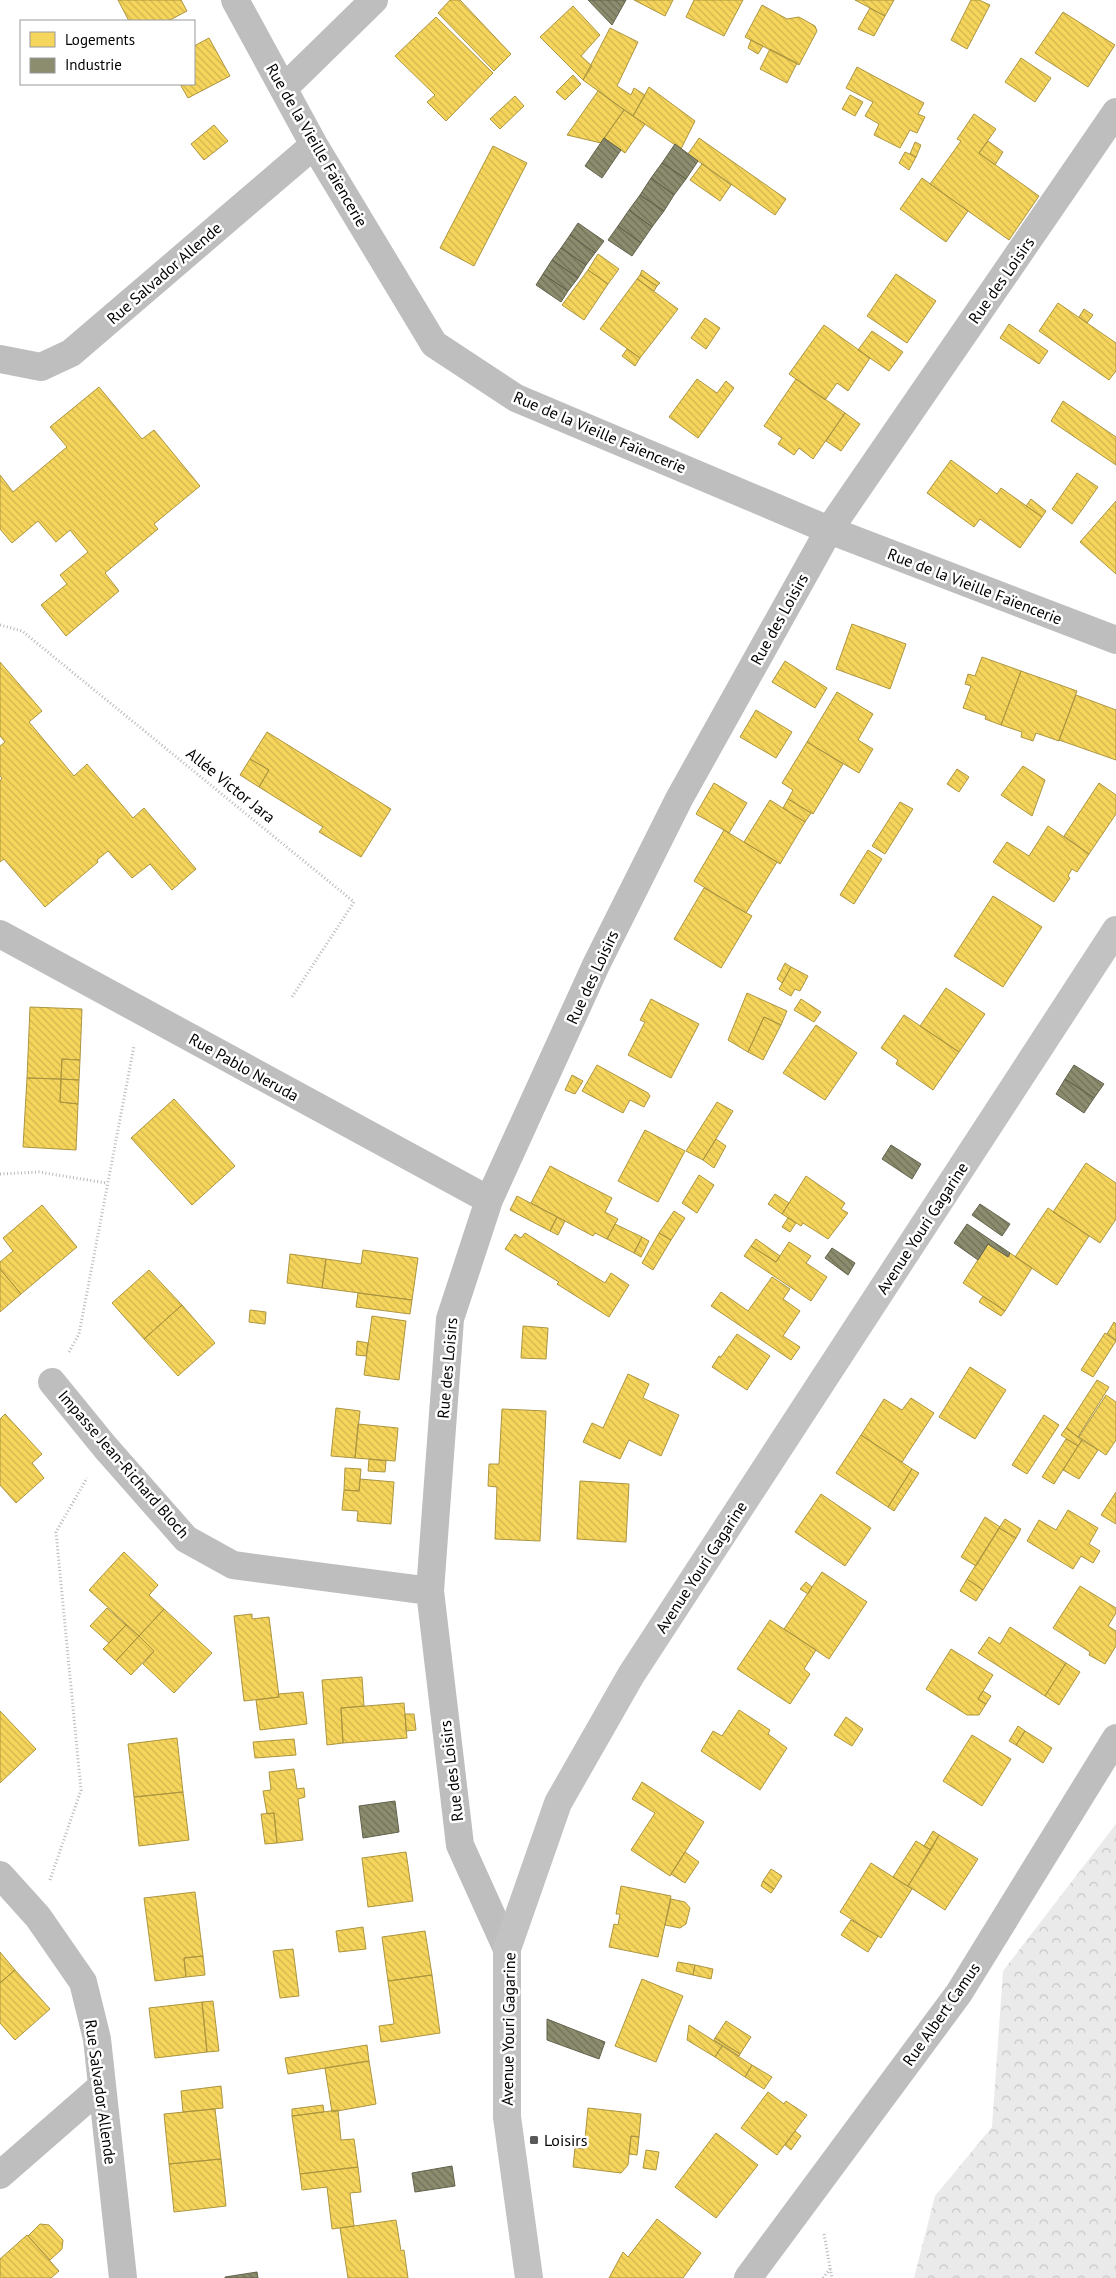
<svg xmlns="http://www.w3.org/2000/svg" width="1116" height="2278" viewBox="0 0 1116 2278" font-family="'PT Sans',sans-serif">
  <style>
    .forest { fill: url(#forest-crowns) }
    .homes { fill: url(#homes-back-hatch); stroke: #ac9540 }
    .industry { fill: url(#industry-back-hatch); stroke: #62624d }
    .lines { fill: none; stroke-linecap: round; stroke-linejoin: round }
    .path { stroke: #b8b8b8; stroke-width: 3; stroke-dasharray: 1 2.5; stroke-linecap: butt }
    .street { stroke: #bebebe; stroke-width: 28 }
    .secondary { stroke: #c2c2c2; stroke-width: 28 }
    .poi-dot { fill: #595959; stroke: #fff; stroke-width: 2 }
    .labels { text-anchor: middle; stroke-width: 5; stroke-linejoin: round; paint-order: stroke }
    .street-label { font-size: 16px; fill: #000; stroke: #fff }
    .poi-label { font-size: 16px; fill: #000; stroke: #fff; text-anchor: start }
  </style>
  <defs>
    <pattern id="forest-crowns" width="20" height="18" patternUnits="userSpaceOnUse" patternTransform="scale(1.25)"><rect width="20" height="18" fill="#eaeaea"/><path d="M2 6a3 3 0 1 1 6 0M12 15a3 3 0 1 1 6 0" fill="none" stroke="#c7c7c7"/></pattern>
    <pattern id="homes-back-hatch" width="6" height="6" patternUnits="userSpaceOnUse" patternTransform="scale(1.25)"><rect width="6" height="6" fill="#f6d55c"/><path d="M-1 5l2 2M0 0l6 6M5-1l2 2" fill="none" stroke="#d1b54e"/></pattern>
    <pattern id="industry-back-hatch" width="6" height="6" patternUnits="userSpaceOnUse" patternTransform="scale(1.25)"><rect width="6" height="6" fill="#8c8c6e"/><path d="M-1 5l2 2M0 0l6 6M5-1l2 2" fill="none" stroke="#707058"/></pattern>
  </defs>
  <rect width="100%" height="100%" fill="#fff"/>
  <path class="forest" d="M1116,1824v454h-202l21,-82 57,-69 11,-156z"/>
  <path class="homes" d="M118,0h63l6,11 -19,10h-39z
    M450,0h10l51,54 -17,17 -56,-58z
    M634,0h39l-8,16z
    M694,0h49l-19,36 -38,-19z
    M855,0h39l-9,16z
    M971,0h8l11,5 -23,44 -16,-9z
    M762,5l25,14 12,-2 16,9 2,5 -18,34 -54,-28z
    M573,6l27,29 -19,21 11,10 -9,14 -43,-43z
    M870,8l15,8 -11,20 -16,-7z
    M1063,12l52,33 -27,42 -53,-34z
    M436,17l57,56 -47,48 -19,-19 8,-7 -40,-39z
    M610,28l28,14 -21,44 14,9 3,-7 11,7 -12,21 -50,-36z
    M209,38l21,38 -42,22 -8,-14h14v-38z
    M751,40l12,6 -5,8 -10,-6z
    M770,49l27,14 -10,20 -27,-14z
    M1021,58l30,20 -16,24 -30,-20z
    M857,67l67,36 -6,11 7,3 -8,16 -7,-3 -10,18 -26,-13 5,-11 -14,-8 8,-14 -27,-14z
    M573,75l8,9 -16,16 -9,-8z
    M649,87l46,34 -14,28 -48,-33z
    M598,91l26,19 -23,33 -34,-8z
    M850,95l13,7 -8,14 -13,-7z
    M515,96l9,10 -24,23 -10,-10z
    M624,110l21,14 -20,29 -21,-15z
    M974,114l22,15 -17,24 60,43 -30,44 -79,-56 31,-43 -4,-2z
    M214,125l14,16 -24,19 -13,-16z
    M699,138l87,61 -11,16 -87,-61z
    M988,141l15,11 -8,13 -16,-12z
    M915,142l6,3 -5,12 -6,-3z
    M493,146l34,17 -53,103 -34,-18z
    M905,152l11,5 -7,13 -10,-7z
    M702,164l29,21 -11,16 -30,-21z
    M922,178l46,33 -22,31 -46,-33z
    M598,254l21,15 -11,15 -20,-14z
    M588,270l20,14 -24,36 -22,-15z
    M642,270l18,13 -3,3 -17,-11z
    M896,274l40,27 -29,42 -40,-27z
    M640,275l17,11 -3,5 -17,-12z
    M637,279l41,30 -38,49 -40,-29z
    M1058,303l58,40v28l-7,9 -70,-49z
    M1084,309l9,6 -6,8 -8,-6z
    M705,318l15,10 -14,21 -15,-11z
    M1009,324l39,27 -9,13 -39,-26z
    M824,325l46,33 -22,33 -11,-8 -12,17 -36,-26z
    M872,331l31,21 -14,19 -31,-21z
    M627,349l13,9 -5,8 -13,-10z
    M697,379l20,14 9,-12 8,7 -36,50 -29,-21z
    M796,379l49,34 -32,46 -14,-11 -5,7 -16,-11 4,-6 -18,-12z
    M99,387l43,52 12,-9 46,56 -46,38 4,5 -53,44 14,18 -53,45 -25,-31 26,-21 -7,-9 28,-23 -18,-22 -14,12 -18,-21 -26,22 -12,-14v-54l13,17 54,-45 -17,-20z
    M1063,401l53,36v28l-65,-44z
    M845,413l15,11 -19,27 -15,-10z
    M951,460l46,34 4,-6 41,29 -22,31 -40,-29 -6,8 -47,-34z
    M1077,473l21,14 -26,37 -20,-15z
    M1031,499l15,12 -4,6 -16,-11z
    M1116,501v73l-36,-32z
    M852,624l54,20 -16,45 -54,-20z
    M982,657l39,14 -20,54 -16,-6 1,-3 -23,-8 8,-22 -6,-2 3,-10 7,2z
    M785,661l42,27 -12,20 -43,-26z
    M0,662l42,49 -13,11 45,54 13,-12 46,54 11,-10 52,61 -24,21 -22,-26 -18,14 -24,-27 -11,9 1,2 -53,45 -41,-48 -4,3v-81l2,-3 -2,-2v-30l5,-4 -5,-6z
    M1021,671l56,20 -18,50 -23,-8 -3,8 -12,-4 1,-5 -21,-7z
    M837,692l36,22 -15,26 15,9 -14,24 -52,-31z
    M1076,695l40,15v50l-57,-20z
    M756,710l36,22 -16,26 -36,-21z
    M267,732l124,77 -30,48 -42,-25 4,-5 -64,-40 10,-17 -19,-11z
    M807,742l36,22 -30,50 -25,-15 5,-9 -11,-7z
    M250,759l19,11 -10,17 -19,-12z
    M1023,766l22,14 -13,36 -31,-21z
    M957,769l12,8 -10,15 -12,-8z
    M714,783l33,20 -18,30 -33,-19z
    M1099,783l17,12v19l-27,40 -25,-18z
    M788,799l23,14 -6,9 -22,-14z
    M770,800l35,22 -25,42 -36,-22z
    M900,802l13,7 -28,45 -13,-8z
    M1048,826l41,28 -12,18 -5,-3 -4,7 2,2 -16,24 -61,-40 14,-20 22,14z
    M724,830l53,32 -31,51 -52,-32z
    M868,850l14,9 -28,45 -14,-9z
    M704,888l48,28 -31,52 -47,-29z
    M993,896l49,31 -39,60 -49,-31z
    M785,963l6,4 -9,16 -5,-4z
    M791,967l17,9 -8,15 -5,-2 -4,7 -12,-7z
    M946,988l39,26 -26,38 -39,-26z
    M747,993l40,18 -6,14 -17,-8 -16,35 -20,-12z
    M651,999l48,25 -28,54 -43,-23 17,-33 -5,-2z
    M801,999l20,13 -7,10 -20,-12z
    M30,1007l52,2 -2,51 -18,-1 -1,20 -34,-1z
    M904,1015l55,37 -26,38 -37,-26 2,-4 -17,-12z
    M764,1017l17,8 -18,35 -15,-8z
    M816,1025l41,28 -32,47 -42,-27z
    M62,1059l18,1 -1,20 -18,-1z
    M597,1065l51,28 2,3 -6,11 -14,-7 -7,13 -41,-22z
    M572,1075l11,6 -8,13 -10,-4z
    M27,1078l34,1 -1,23 18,2 -2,46 -53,-3z
    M61,1079l18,1 -1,24 -18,-2z
    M174,1099l61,67 -43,39 -61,-67z
    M717,1102l16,9 -30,49 -17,-9z
    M645,1130l40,21 -27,51 -40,-21z
    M716,1139l10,7 -12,22 -11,-8z
    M1086,1163l30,20v36l-16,24 -47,-31z
    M550,1166l62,32 -7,14 13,7 -11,20 -12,-6 -2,3 -62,-33z
    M699,1175l15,10 -17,28 -15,-10z
    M806,1176l39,27 -4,6 7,4 -20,26 -25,-16 -2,3 -19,-12z
    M775,1194l14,9 -7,11 -14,-10z
    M517,1196l40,21 -7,14 -40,-21z
    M42,1205l35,42 -56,47 -21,-25v-7l13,-11 -10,-13z
    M1048,1208l41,28 -32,49 -42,-28z
    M674,1211l11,7 -14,22 -12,-7z
    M557,1217l8,4 -7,14 -8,-4z
    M788,1218l8,5 -6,9 -8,-5z
    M615,1224l27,13 -8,16 -27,-14z
    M525,1233l80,50 6,-10 18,12 -20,32 -52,-33 2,-2 -54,-33 10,-15 6,4z
    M659,1233l12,7 -18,30 -11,-7z
    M642,1237l7,4 -8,16 -7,-4z
    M756,1239l24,17 -4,6 -25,-16z
    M789,1242l22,14 -5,7 21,14 -16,24 -67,-45 7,-10 25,16z
    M988,1244l20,13 2,-4 22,15 -27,43 -42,-28z
    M363,1250l55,8 -6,42 -90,-12 4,-29 35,5z
    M290,1254l36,5 -4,29 -35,-5z
    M0,1269l21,25 -21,18z
    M149,1270l33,35 -38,34 -32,-36z
    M772,1277l18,12 -7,10 17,12 -17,25 17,11 -9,13 -80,-54 10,-14 27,19z
    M358,1293l54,7 -2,14 -54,-7z
    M983,1296l22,15 -4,5 -22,-14z
    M182,1305l33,38 -37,33 -34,-37z
    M250,1310l16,2 -1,12 -16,-2z
    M372,1316l34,5 -7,59 -35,-5z
    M1114,1322l2,2v16l-9,-6z
    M523,1326l25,2 -2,31 -25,-1z
    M1105,1333l11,8 -23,36 -12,-7z
    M737,1334l33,22 -23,34 -35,-23 7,-11 2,1z
    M357,1341l11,2 -2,13 -10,-1z
    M970,1367l36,23 -31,49 -36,-22z
    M628,1374l21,10 -6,14 36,17 -18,41 -32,-16 -9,19 -37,-17 9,-19 11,5z
    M1097,1380l12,7 -31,50 -12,-9z
    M1106,1395l10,7v38l-10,15 -27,-18z
    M911,1398l23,15 -32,49 -41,-27 23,-36 18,11z
    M336,1408l24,3 -5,47 -24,-2z
    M502,1409l44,2 -6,130 -45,-2 2,-52 -9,-1 1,-22h10z
    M5,1414l37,40 -10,9 12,15 -28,25 -16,-18v-66z
    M1044,1415l15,10 -32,49 -15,-9z
    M358,1424l40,4 -3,33 -40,-3z
    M1066,1428l16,12 -4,6 -17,-11z
    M861,1435l51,34 -24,38 -52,-34z
    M1066,1439l12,7 -24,38 -12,-7z
    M1082,1440l16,10 -19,29 -16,-9z
    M369,1459l17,2 -1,11 -17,-1z
    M345,1468l16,1 -2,22 -15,-1z
    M912,1469l7,4 -25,38 -6,-4z
    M360,1479l34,3 -3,42 -34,-3 1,-10 -16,-1 2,-20 15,1z
    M580,1481l49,3 -3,58 -49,-3z
    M1116,1492v32l-15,-9z
    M821,1494l50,34 -26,38 -50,-34z
    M1068,1510l30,18 -9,16 11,7 -7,12 -12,-7 -8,13 -46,-28 12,-21 17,10z
    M985,1517l15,10 -24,39 -15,-9z
    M1005,1519l16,10 -5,9 -17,-10z
    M999,1528l17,10 -33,52 -16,-11z
    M124,1552l34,33 -9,10 15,14 -25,27 -50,-46z
    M822,1572l45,30 -38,57 -45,-30z
    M967,1579l16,11 -7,11 -16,-10z
    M806,1582l6,5 -4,7 -8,-5z
    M1080,1586l36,22v5l-8,13 8,5v15l-11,18 -16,-9 1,-3 -37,-24z
    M107,1608l19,17 -17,18 -19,-17z
    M164,1609l48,44 -38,40 -31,-29 11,-13 -15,-15z
    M252,1614v5l17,-2 10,80 -35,4 -10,-85z
    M770,1620l46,30 -12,19 6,5 -20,30 -53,-35z
    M126,1625l13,11 -23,25 -13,-12z
    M1010,1627l56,36 -21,33 -67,-43 11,-16 11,7z
    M139,1636l15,15 -23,24 -15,-14z
    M951,1649l42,26 -15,24 8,5 -7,11h-12l-41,-26z
    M1066,1663l14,9 -21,33 -14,-9z
    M362,1677l2,29 -23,2 2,35 -16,2 -5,-65z
    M983,1691l8,5 -5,8 -8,-5z
    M303,1692l4,32 -47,6 -4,-30 23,-3 -1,-3z
    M404,1703l3,35 -64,5 -2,-35z
    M739,1710l31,20 -2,4 19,14 -27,42 -59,-39 12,-20 9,5z
    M0,1711l36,38 -36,34z
    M405,1714h9l2,16 -10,1z
    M846,1717l17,12 -11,17 -18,-11z
    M1018,1726l7,5 -9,14 -7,-4z
    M1025,1731l27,17 -9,15 -27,-18z
    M972,1735l39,24 -29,47 -39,-25z
    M177,1738l6,54 -49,5 -6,-53z
    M294,1739l2,16 -41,3 -2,-16z
    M294,1769l3,20 7,-1 1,9 -7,2 5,41 -26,3 -3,-30 -7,1 -4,-23 8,-1 -2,-18z
    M642,1782l62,40 -34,54 -39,-26 24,-37 -23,-14z
    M183,1792l6,48 -50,6 -5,-49z
    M274,1813l3,30 -12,1 -4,-30z
    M933,1831l6,4 -8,15 -7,-4z
    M939,1835l39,24 -33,51 -37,-24z
    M916,1841l15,9 -23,36 -15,-9z
    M406,1852l7,49 -45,6 -6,-49z
    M685,1852l14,10 -14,21 -14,-9z
    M871,1863l41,26 -31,49 -41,-26z
    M771,1869l11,7 -8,13 -11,-8z
    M763,1881l11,8 -3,4 -10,-7z
    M621,1886l50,10 -13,61 -49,-10 5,-23 4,1 2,-11h-4z
    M195,1892l8,64 -19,2 2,19 -31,4 -11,-83z
    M671,1899l14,3 5,6 -4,16 -6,4 -15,-3z
    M851,1920l27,16 -10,16 -27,-17z
    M363,1927l3,22 -27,3 -3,-21z
    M425,1931l7,44 -44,6 -6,-44z
    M293,1949l6,47 -19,2 -7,-47z
    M0,1952l15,18 -15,13z
    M203,1956l2,19 -19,2 -2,-19z
    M678,1962l17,3 -2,10 -17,-4z
    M695,1965l18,4 -2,10 -18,-4z
    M15,1970l35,39 -35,31 -15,-17v-40z
    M432,1975l8,58 -59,9 -2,-16 15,-2 -6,-43z
    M642,1979l41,17 -27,66 -41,-16z
    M213,2001l6,50 -12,1 -5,-50z
    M202,2002l5,50 -52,6 -6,-50z
    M726,2021l25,16 -11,17 -25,-16z
    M689,2025l33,21 -7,11 -28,-17z
    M715,2038l25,16 -1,2 -25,-16z
    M367,2045l2,16 -81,13 -3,-16z
    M722,2046l30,19 -7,12 -30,-20z
    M369,2061l7,43 -44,8 -7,-44z
    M752,2065l20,12 -8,12 -19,-12z
    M221,2086l2,22 -40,4 -2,-21z
    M768,2092l16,12 2,-3 21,14 -30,40 -36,-27z
    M323,2105l1,7 -32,4v-7z
    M588,2108l53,6 -2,23 -8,-1 -3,29 -7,8 -48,-6 2,-19 9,1z
    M215,2109l6,50 -52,5 -5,-50z
    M338,2110l3,30 13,-1 4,28 -58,7 -8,-58z
    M795,2131l6,5 -10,14 -6,-5z
    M716,2133l42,32 -42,53 -41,-31z
    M631,2136l8,1 -2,18 -8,-1z
    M646,2150l13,2 -3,18 -13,-2z
    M221,2159l5,47 -52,6 -5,-48z
    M358,2167l3,25 -11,1 4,33 -22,3 -5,-42 -25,3 -2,-16z
    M657,2219l44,34 -18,25h-74l14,-26 5,5z
    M396,2220l5,31 3,-1 4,28h-60l-8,-50z
    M40,2224l9,1 14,15 -1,9 -12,11 -22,-24z
    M27,2235l32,36 -8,7h-51v-19z"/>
  <path class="industry" d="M588,0h38l-14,25z
    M604,138l17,12 -19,28 -17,-12z
    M675,144l23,17 -12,18 -24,-16z
    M662,163l24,16 -12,16 -23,-17z
    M651,178l23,17 -10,16 -24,-16z
    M640,195l24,16 -12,16 -23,-17z
    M629,210l23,17 -11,16 -23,-17z
    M578,223l26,18 -9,12 -25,-18z
    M618,226l23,17 -9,13 -24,-16z
    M570,235l25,18 -9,12 -25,-17z
    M561,248l25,17 -8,13 -26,-18z
    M552,260l26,18 -10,13 -25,-17z
    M543,274l25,17 -7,11 -25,-17z
    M1074,1065l30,19 -10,14 -29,-19z
    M1065,1079l29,19 -10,15 -28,-19z
    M891,1145l30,19 -9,15 -30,-20z
    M980,1204l30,20 -8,12 -30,-21z
    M967,1224l43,29 -2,4 -20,-13 -10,16 -24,-17z
    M832,1248l23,15 -7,12 -23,-17z
    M395,1801l4,31 -36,6 -4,-32z
    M547,2019l58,23 -6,17 -52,-19z
    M452,2166l3,20 -40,6 -3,-19z
    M257,2272l1,6h-33v-1z"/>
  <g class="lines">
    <path class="path" d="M0,625l22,6 332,271 -62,95
      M0,1174l39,-2 67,11
      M69,1352l10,-18 55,-288
      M50,1880l31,-90 -25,-258 31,-54
      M824,2234l8,44
      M823,2278l7,-9"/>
    <path class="street" d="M235,0l79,145 120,199 82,54 313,132 287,110
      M284,88l90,-88
      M0,359l41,8 30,-14 243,-208
      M0,934l489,266
      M52,1382l53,65 81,92 47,26 197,26
      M0,1875l38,42 45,65 14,57 26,239
      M507,1949l-47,-104 -30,-254 20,-272 39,-119 107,-235 83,-166 150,-269 287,-418
      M0,2175l102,-89
      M748,2278l211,-285 157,-255"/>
    <path class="secondary" d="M529,2278l-22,-161v-168l51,-146 73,-128 485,-745"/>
  </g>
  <rect class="poi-dot" x="529" y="2135" width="10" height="10" rx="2.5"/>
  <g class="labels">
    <g class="street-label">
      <text transform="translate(317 145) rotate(60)" y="6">Rue de la Vieille Faïencerie</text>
      <text transform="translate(164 273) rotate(-41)" y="6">Rue Salvador Allende</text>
      <text transform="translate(1001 280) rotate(-55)" y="6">Rue des Loisirs</text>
      <text transform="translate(600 432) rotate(23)" y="6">Rue de la Vieille Faïencerie</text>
      <text transform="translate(975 586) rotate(21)" y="6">Rue de la Vieille Faïencerie</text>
      <text transform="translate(779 619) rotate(-61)" y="6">Rue des Loisirs</text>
      <text transform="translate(231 785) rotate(39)" y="6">Allée Victor Jara</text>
      <text transform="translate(592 977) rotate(-65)" y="6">Rue des Loisirs</text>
      <text transform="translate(244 1067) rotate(29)" y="6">Rue Pablo Neruda</text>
      <text transform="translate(922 1228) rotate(-57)" y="6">Avenue Youri Gagarine</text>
      <text transform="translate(447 1368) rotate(-85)" y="6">Rue des Loisirs</text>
      <text transform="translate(124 1464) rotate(49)" y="6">Impasse Jean-Richard Bloch</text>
      <text transform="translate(701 1567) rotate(-57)" y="6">Avenue Youri Gagarine</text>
      <text transform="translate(451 1771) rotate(-97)" y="6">Rue des Loisirs</text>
      <text transform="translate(941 2014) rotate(-55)" y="6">Rue Albert Camus</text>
      <text transform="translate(508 2029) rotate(-89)" y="6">Avenue Youri Gagarine</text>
      <text transform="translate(101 2092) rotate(82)" y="6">Rue Salvador Allende</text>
    </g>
    <g class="poi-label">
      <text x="544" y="2146">Loisirs</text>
    </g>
  </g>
  <rect x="20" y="20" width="175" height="65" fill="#ffffff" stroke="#999999"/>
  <rect x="30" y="32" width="25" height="15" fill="#f6d55c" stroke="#999999"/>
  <text x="65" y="45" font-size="15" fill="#000000">Logements</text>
  <rect x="30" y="58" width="25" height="15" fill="#8c8c6e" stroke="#999999"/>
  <text x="65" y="70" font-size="15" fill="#000000">Industrie</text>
</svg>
